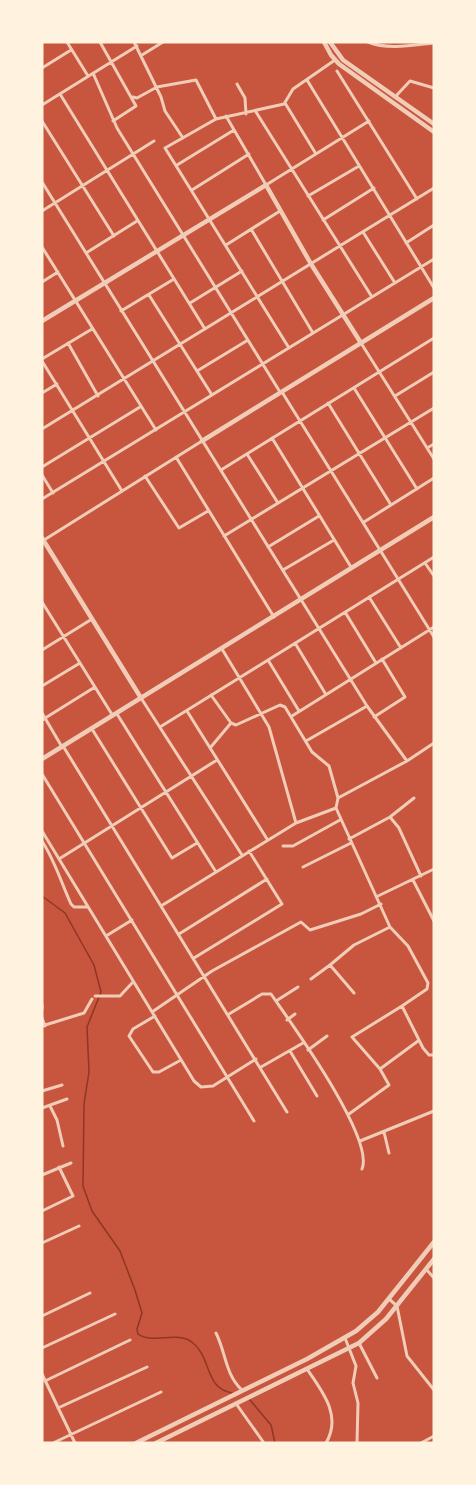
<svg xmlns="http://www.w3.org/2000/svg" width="476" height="1485" viewBox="0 0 476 1485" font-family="'IBM Plex Serif',serif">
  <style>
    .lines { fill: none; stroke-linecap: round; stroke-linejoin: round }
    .stream { stroke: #8f3625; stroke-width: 1.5 }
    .minor { stroke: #f1ccb7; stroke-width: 3 }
    .tertiary { stroke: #f1ccb7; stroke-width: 4.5 }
  </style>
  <rect width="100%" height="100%" fill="#c8553d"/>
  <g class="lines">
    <path class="stream" d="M42,896l23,17 29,52 7,27 -14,35 2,45 -5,32 -1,82 9,25 28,40 15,39 7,23 -5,16 1,5c16,11 40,-4 55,9 19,15 11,45 39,50
      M250,1400l21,25 4,18"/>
    <path class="minor" d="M67,42l21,34
      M100,42l36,64 -23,15
      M134,42l27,55 4,14 18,27
      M368,42c19,8 46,3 66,1
      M142,55l21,-13
      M42,68l29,-18
      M337,71l80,128
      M93,73l24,55 163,264
      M307,80l127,208
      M237,84l8,14 1,16
      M60,94l145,235
      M133,97l4,1 20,-11 39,-7 20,39
      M395,97l15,-16 24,7
      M285,103l31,51
      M42,105l95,-59
      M256,112l116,185
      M226,116l40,69 103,-64
      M42,121l72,115
      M177,165l57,-35
      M42,182l325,524 40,55
      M192,190l57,-36
      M308,196l51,-30
      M42,211l112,-70
      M323,220l51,-32
      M251,229l62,104
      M363,232l32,51
      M406,243l28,-18
      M226,245l54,-34
      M42,247l114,183
      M86,253l51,-32
      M42,282l16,-10
      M149,295l63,100
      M190,303l52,-32
      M121,311l53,-32
      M68,343l30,53
      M361,343l73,116
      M289,348l-124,-200 51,-29 68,-15 9,-15 42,-29
      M42,359l50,-30
      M42,361l80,130
      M197,371l51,-31
      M354,388l63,101
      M282,392l152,245
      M42,393l15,-9
      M395,396l39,-24
      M328,403l63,102
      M42,429l392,-241
      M272,438l79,129
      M427,448l7,-4
      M247,454l31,49
      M176,457l98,160
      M42,467l98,-60
      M221,470l213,-132
      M42,475l11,18
      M145,476l34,52 29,-17
      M42,499l392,-240
      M364,522l70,-44
      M224,536l210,-128
      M44,540l158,-99
      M268,547l51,-31
      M425,563l9,13
      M283,570l51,-30
      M369,597l32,51
      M42,602l71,114
      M345,612l31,51
      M295,643l30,50
      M222,649l47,78 27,96
      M42,650l50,-31
      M268,660l31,51
      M42,686l38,-23
      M211,695l20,28
      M141,698l101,157
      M187,711l80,128
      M42,713l20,34
      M117,714l99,158
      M292,716l142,-89
      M374,717l31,-20 -23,-38
      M42,720l53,-33
      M231,723l5,2 44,-20 5,2 27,45 17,14 9,32 -2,10
      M160,727l274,-170
      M92,729l80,129 25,-15
      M306,741l61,-35
      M63,746l224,366
      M210,748l21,-25
      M42,774l212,347
      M338,798l69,-37 27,-18
      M336,808l54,119 18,19 20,37 -1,6 -25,17 21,42 6,7h5
      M390,817l24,-19
      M42,831l152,250 7,6 12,-1 43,-27
      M349,839l41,-22 9,11 22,48
      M42,841c13,20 19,41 29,63l3,3h14
      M283,846h10l47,-26
      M59,859l158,-99
      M303,867l48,-24
      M413,880l21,41
      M378,896l56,-27
      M161,906l135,-83 40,-15
      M179,934l88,-55
      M106,936l26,-16
      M194,958l88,-54 -33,-53
      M311,979l19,-14
      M354,993l-24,-28 24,-20 36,-18
      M95,996h25l13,-14
      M276,1001l22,-14
      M42,1004v5
      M152,1012l60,-41 89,-49 9,8 51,-16 20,-10
      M229,1014l33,-20h9c20,29 104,144 91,175
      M155,1016l-22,13 -4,7 24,36h6l22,-12
      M42,1018l3,8
      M287,1020l8,-6
      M42,1026l42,-13 8,-14
      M308,1050l19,-14
      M290,1051l27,45
      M261,1067l42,-24
      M380,1069l38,-28
      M42,1091l20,-6
      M50,1106l7,14 6,26
      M42,1108l25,-9
      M349,1114l40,-29 -9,-16 -28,-32 50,-31
      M384,1132l5,21
      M360,1141l74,-30
      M42,1175l29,-12
      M42,1211l31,-15 -14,-29
      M42,1243l37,-17
      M426,1269l8,9
      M389,1299l8,7 10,50 27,34
      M42,1316l48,-23
      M216,1333c10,20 9,41 26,57
      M345,1338l11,28 -3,17 5,20 -1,40
      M359,1343l18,35
      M42,1348l73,-34
      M307,1369c16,23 35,47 19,74
      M42,1374l33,69
      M45,1381l85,-41
      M237,1405l27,38
      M58,1408l89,-41
      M53,1443l108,-51
      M421,1443l13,-7"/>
    <path class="tertiary" d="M324,42l7,13 8,9 95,68
      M330,42l13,18 91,64
      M42,321l224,-136 45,79 50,79
      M202,441l232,-143
      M42,538l99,160
      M42,759l392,-242
      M136,1443l171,-84 49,-28 22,-19 56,-70
      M156,1443l203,-100 27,-24 48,-60"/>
  </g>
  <rect width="476" height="1485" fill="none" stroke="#fff3e0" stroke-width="87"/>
</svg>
